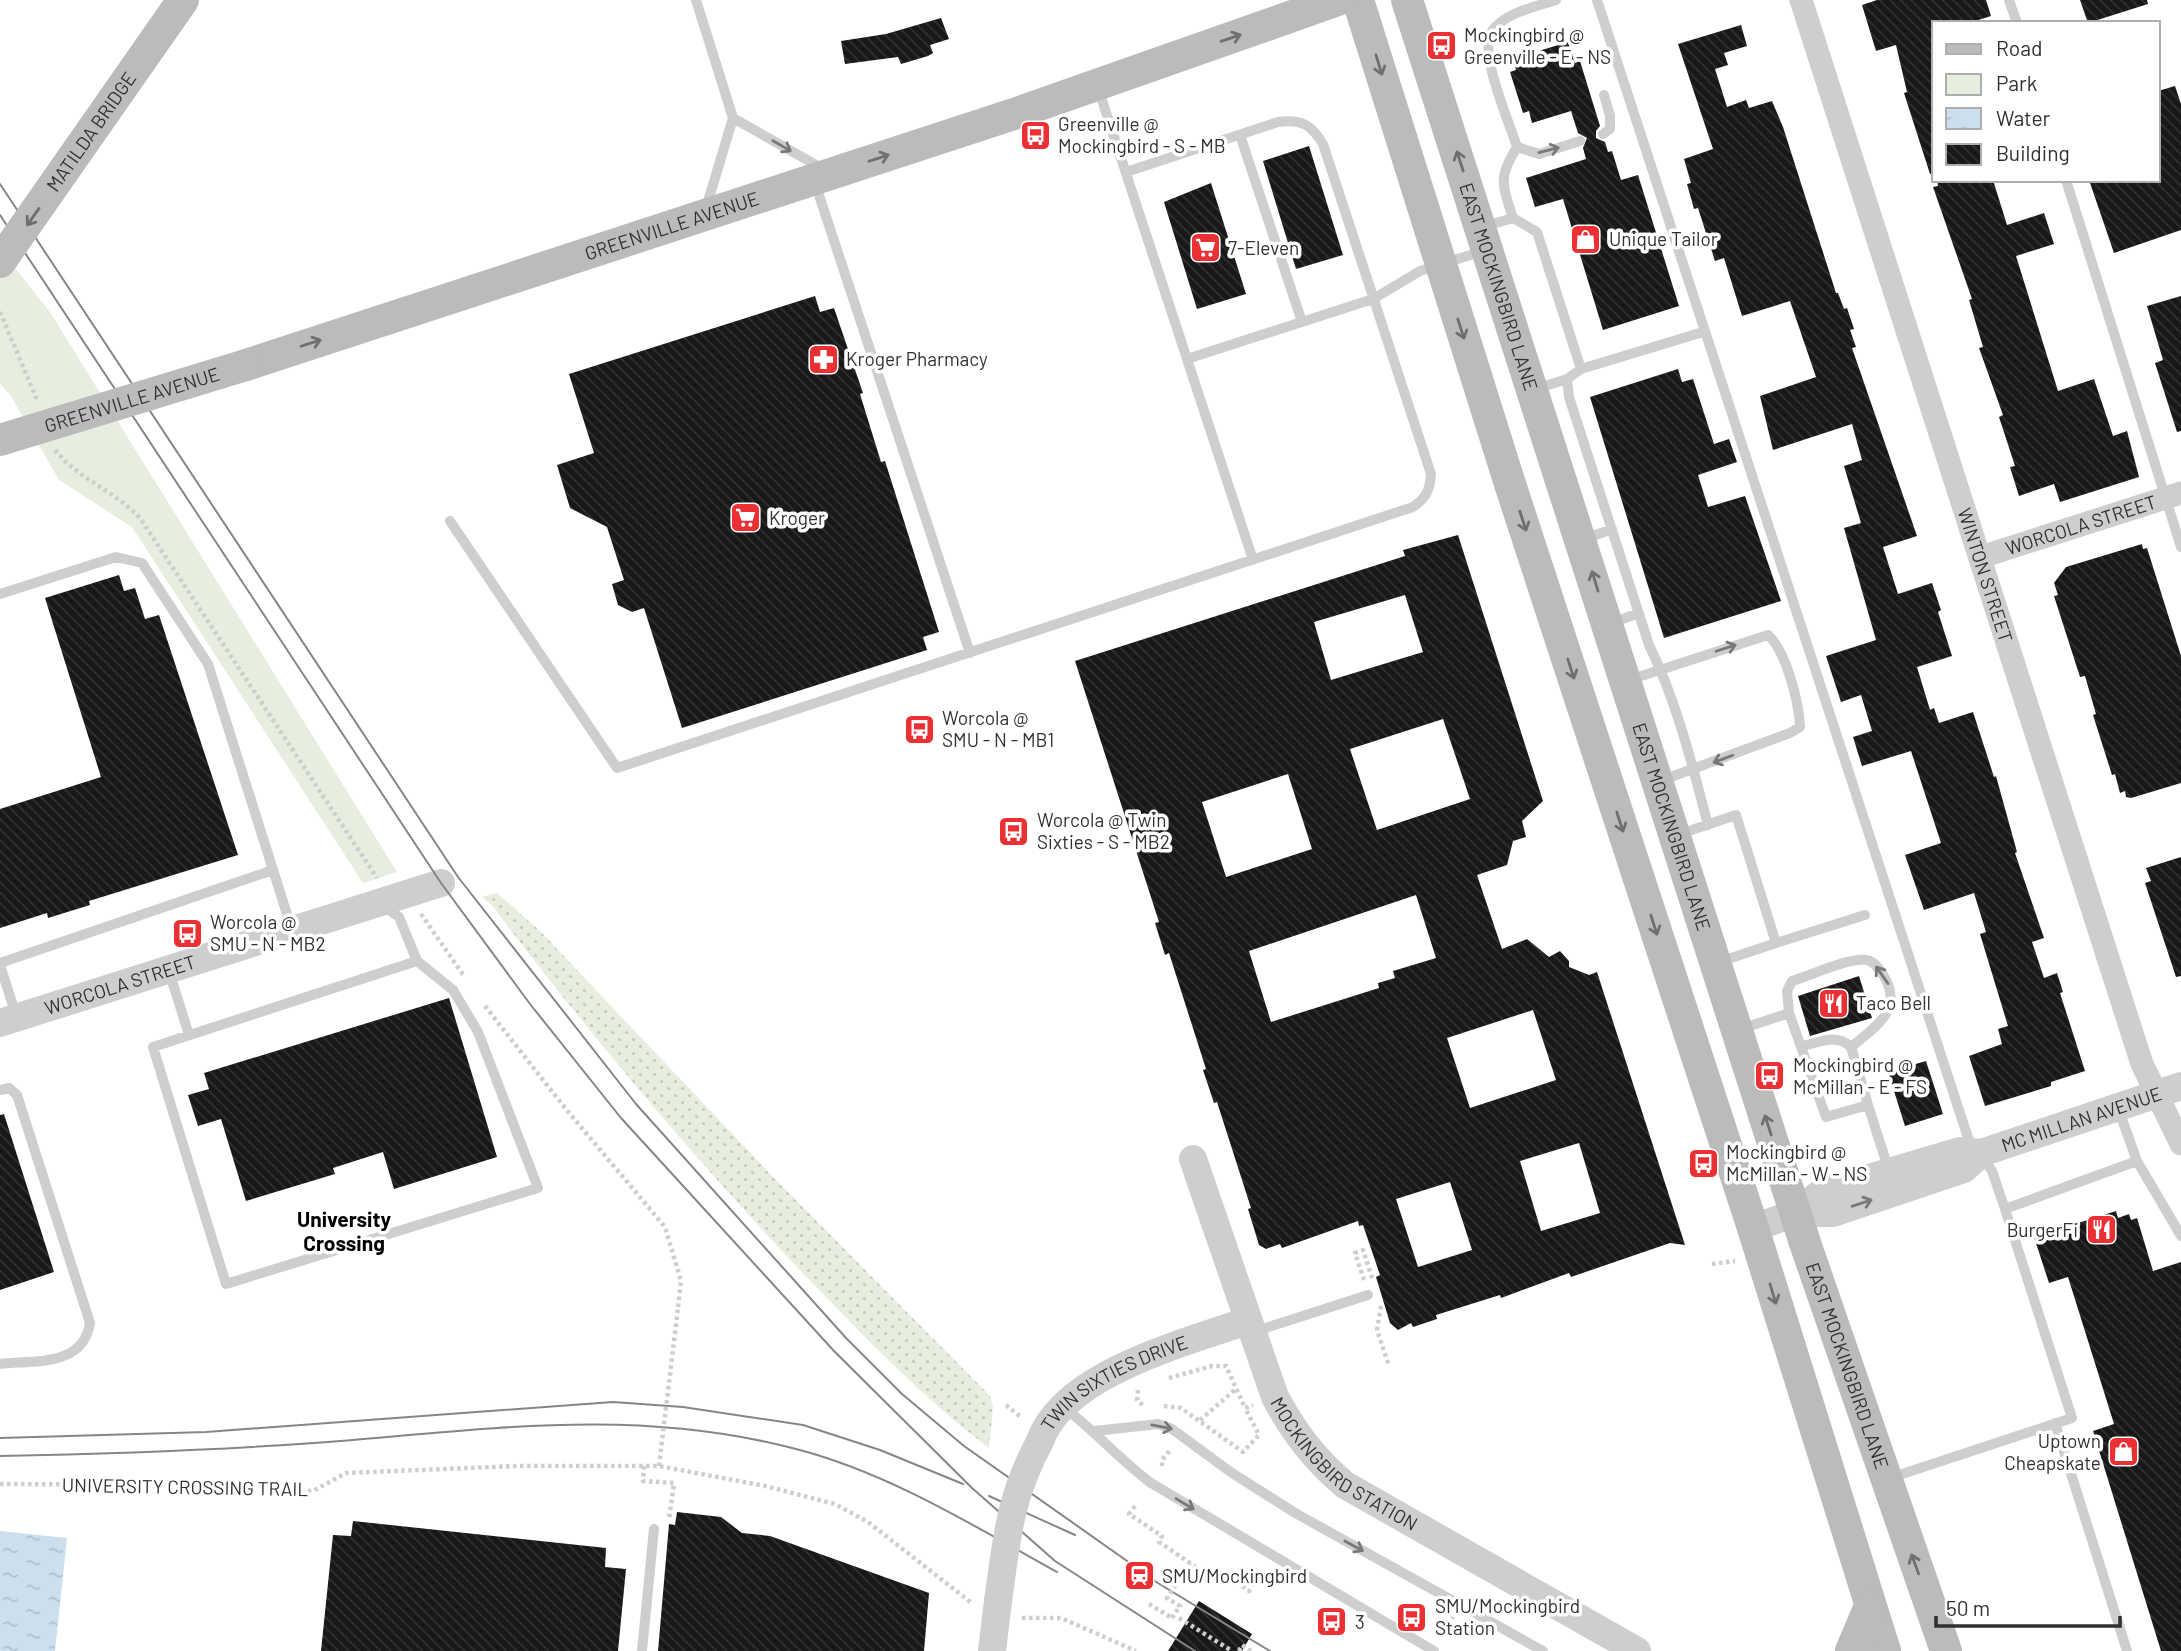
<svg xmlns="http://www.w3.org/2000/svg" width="2181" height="1651" viewBox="0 0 2181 1651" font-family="Barlow,sans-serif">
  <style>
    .grass { fill: url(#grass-dots) }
    .park { fill: #e6eedf }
    .water { fill: url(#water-ripples) }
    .building { fill: url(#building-back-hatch); fill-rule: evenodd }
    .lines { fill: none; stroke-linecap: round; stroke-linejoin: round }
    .path { stroke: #cecece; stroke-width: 4.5; stroke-dasharray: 3.5 3.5; stroke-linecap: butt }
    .service { stroke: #cecece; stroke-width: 10 }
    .minor { stroke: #cecece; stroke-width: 23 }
    .tertiary { stroke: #cecece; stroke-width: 28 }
    .secondary { stroke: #bbb; stroke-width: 32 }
    .tram { stroke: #868686; stroke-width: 2 }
    .path-bridge { stroke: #cecece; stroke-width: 4.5; stroke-dasharray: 3.5 3.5; stroke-linecap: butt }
    .tertiary-bridge { stroke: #cecece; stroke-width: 28 }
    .secondary-bridge { stroke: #bbb; stroke-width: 32 }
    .oneway { stroke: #6f6f6f }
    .oneway2 { stroke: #787878 }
    .labels { text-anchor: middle; stroke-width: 7; stroke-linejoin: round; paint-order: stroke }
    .poi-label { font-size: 19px; fill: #313131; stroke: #fff; text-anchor: start }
    .street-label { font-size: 19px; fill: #313131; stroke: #fff }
    .neighbourhood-label { font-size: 21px; font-weight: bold; fill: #000; stroke: #fff }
  </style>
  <defs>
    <pattern id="grass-dots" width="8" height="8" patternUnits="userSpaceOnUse" patternTransform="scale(1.75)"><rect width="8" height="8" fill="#e6eedf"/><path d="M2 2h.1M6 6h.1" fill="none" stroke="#c6cdc0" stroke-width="1.8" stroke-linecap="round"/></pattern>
    <pattern id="water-ripples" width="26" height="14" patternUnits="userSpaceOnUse" patternTransform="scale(1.75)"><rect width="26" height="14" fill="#cbdfee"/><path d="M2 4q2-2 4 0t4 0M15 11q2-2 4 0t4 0" fill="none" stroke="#afc0cd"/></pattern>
    <pattern id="building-back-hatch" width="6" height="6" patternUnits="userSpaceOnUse" patternTransform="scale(1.75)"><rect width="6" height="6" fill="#181818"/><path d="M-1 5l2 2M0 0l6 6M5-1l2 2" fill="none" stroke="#313131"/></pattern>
  </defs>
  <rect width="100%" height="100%" fill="#fff"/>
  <path class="grass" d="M497,893l43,38 236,249 214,216 3,11 -4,41c-71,-54 -131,-118 -193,-182 -108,-115 -210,-236 -305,-362l-9,-7z"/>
  <path class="park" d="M0,249l50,63 347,560 -34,11 -231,-356 -73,-47 -48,-84 -11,-12z"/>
  <path class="water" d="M0,1531l67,7 -12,113h-55z"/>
  <path class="building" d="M1877,0h109l5,16 -22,7h-35v150l-4,1 -26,-81 3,-1 -11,-47 -20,6 -14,-46z
    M2080,0h67l1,4 -60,19z
    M941,18l8,21 -19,6 3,8 -5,3 -27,8 -3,-7 -53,7 -4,-23 45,-7z
    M1741,25l6,21 -23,7 4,12 -13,4 12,38 19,-7 3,8 23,-7 11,26 53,166h2l6,16 3,-1 7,21 -4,1 6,17 -4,1 65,188 -34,11 15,47 34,-11 9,27 -3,2 14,44 -35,11 13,43 4,-2 5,15 34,-11 21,65 2,-1 21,76 -2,1 29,85 -12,4 12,36 13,-5 6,19 -3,1 25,78 -34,11v4l-66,20 -16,-50 33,-12 -4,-15 10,-3 -28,-92 6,-2 -12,-39 -50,17 -19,-55 36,-12 -30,-92 -49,15 -9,-29 19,-6 -11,-36 -20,7 -15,-46 50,-16 -32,-112 17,-5 -17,-57 18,-6 -10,-36 -79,26 -13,-54 56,-19 -26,-76 -48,15 -18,-58 -9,3 -17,-53 -4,1 -7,-25 4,-1 -7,-24 29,-10 -35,-105z
    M1568,42l7,21 5,-2 20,65 -4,5v7l9,4 3,10 4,-1 9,29 17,-5 41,131 -76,24 -40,-131 -28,8 -9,-29 60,-19 -3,-11 4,-10 -9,-5 -7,-22 -39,12 -3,-12 -6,2 -13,-41 6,-2 -3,-11z
    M2175,86l6,18v126l-67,23 -25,-73h69v-89z
    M1309,146l34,109 -47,14 -33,-108z
    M1937,180h56l14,45 37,-12 10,31 -38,12 42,135 36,-12 19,57 14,-5 12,46 -79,25 -6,-18 -35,12 -9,-29 5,-1 -16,-49 4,-2 -24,-67 4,-1 -14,-47 3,-1 -39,-112 5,-1z
    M1211,183l35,111 -49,15 -33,-107z
    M815,296l5,16 14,-4 29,85 -3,1 21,68 4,-1 54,171 -16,5 4,13 -245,78 -38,-120 -12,4 -14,-7 -6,-21 12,-4 -17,-53 -37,-19 -13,-43 37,-12 -25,-79z
    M2181,296v135l-4,1 -22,-69 8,-3 -16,-54z
    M1678,369l4,13 11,-3 21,65 15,-5 8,23 -39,13 10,32 37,-11 36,105 -117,37 -74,-241z
    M1458,535l85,266 -21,20 4,16 -13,4 -6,24 -30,10 25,74 25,-10 22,18 11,-6 9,10v6l20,8 8,-3 88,273 -15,-2 -99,34 -2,-4 -68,25 -1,-3 -64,20 1,4 -24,8 -2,-4 -13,7 -8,-7 -14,-46 4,-2 -17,-50 -4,1 -1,-5 -76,27 -2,-4 -14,5 -7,-4 -11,-36 3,-1 -34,-106 -3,1 -11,-33 3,-1 -37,-116 -4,2 -10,-32 4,-1 -84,-261 330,-105 -2,-6zM1405,595l18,57 -92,28 -17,-58zM1443,719l27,80 -93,31 -27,-81zM1288,774l24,75 -86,28 -24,-75zM1416,895l20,63 -43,13 2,7 -17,5 1,5 -108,34 -22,-71zM1533,1010l23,70 -86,28 -23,-70zM1579,1143l21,70 -59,18 -21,-70zM1450,1182l22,68 -54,17 -22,-68z
    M2142,544l1,5 4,-1 34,108v127l-50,15 -5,-1 -1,-6 -5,2 -5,-19 -3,1 -19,-60 3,-1 -11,-38 -5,1 -26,-81 4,-1 -4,-12 12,-16z
    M119,575l5,16 11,-3 10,31 14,-4 79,240 -149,46 1,4 -42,13 -1,-5 -47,15v-119l101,-32 -56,-179z
    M2181,857v119l-5,1 -31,-94 6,-2 -5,-13z
    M1859,976l13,42 -62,18 -12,-40z
    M449,998l48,159 -103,32 -11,-37 -50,16 2,6 -89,27 -25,-82 -23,7 -10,-31 21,-6 -5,-16z
    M1926,1061l17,53 -38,12 -17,-54z
    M4,1114l50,158 -54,18v-175z
    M2116,1211l2,7 11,-4 2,6 6,-2 16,53 28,-9v389h-20l-68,-220 21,-7 -46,-147 -19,6 -15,-46z
    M677,1512l44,5 21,16 28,3 159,57 -5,58h-266l11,-127 6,1z
    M353,1521l253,27 -1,19 21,2 -8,82h-297l12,-116 18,1z
    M1199,1601l53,33 -10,17h-74z"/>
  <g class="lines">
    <path class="path" d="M0,312l38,90
      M55,450c23,29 60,41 85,68l237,360
      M421,914l43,62
      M485,1006l80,102 100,119 16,54 -3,27
      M1712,1264l23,-3
      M1364,1280l-9,-27 8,-3 10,31
      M1381,1306l-4,24 12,36
      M1169,1378l43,-12h14l19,42 8,-3
      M1138,1390l-1,10 8,7
      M1006,1405l16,13
      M1164,1406l17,2 62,44 16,-17 -14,-27
      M1200,1420l36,-31
      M644,1466l-1,15 31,2 -5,36
      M1162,1466v-6l9,-11
      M0,1484l224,1 89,6 33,-18 171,-7h142l106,20 70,18 33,18 105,82
      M1135,1506l-6,8 33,22 -3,6 59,40 6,-9 25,18 8,-12
      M1149,1604l23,14
      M1022,1618h39l75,33
      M1179,1618l53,33
      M1442,1637l11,-20
      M1239,1651l3,-6 9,6"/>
    <path class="service" d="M696,0l37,118 -27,90
      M1556,0c-21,7 -50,12 -64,31 -15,18 18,93 25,116 -19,31 -15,37 -4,71l24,14 44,137 -14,10 2,18 80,248c28,57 43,119 59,180
      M1597,0l375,1150
      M2009,0l8,23
      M1098,88l155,472
      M733,118l92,52
      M1603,134l7,-5v-13l-6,-21
      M1240,135l62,187
      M1517,147l22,7 41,-13
      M2066,180l115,367
      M815,183l155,470
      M1482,227l31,-9
      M1187,359l186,-60 47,-28 66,-21
      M1581,369l122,-37
      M1536,389l31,-10
      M450,521l167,247 796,-261c13,-9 17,-17 18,-33l-108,-330c-12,-20 -22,-25 -45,-22l-152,50
      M1582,540l30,-11
      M0,594l116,-37 26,6 66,101 84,266
      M1609,624l30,-11
      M1629,680l139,-45c18,16 31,67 32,92l-10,6 -130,48
      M1677,835l59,-20 40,128 -57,19
      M383,906l16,11 18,44 36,29 25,42 60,156 -312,96 -73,-237 264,-86
      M1776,943l89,-28
      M0,963l273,-93
      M0,965l16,50
      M169,971l20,64
      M1789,1013l-2,-22 5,-10c17,-5 58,-24 74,-21 9,1 15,11 19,18 18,33 -11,50 -34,69
      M1738,1030l51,-17 37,104 42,-12 21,66
      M1803,1046c17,-4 34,-13 48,1l17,58
      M0,1090l9,-2 8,7 73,228c-7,44 -55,37 -90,41
      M2118,1108l19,53
      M1981,1154l11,17 13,38
      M1253,1332l115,-37
      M1065,1408c31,24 55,52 86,75l283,168
      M2055,1423l72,228
      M1095,1431l63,-7 14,5 60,44 65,41 246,137
      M1890,1478l182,-60 -67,-209 132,-48 44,75
      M642,1651l12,-122"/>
    <g class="minor">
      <path id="s1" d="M1801,0l341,1064 39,80"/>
      <path id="s2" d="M1981,557l200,-64"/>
    </g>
    <g class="tertiary">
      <path id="s3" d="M0,1023l441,-140"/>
      <path id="s4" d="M1193,1159l82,238c19,35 39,62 70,88l292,166"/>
      <path d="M1796,1213h37l131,-44 12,-11"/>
      <path id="s5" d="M1753,1228l43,-15 26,-21 138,-41 21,2 200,-67"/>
      <path id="s6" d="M1040,1441c24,-68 145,-98 207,-120"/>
      <path d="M992,1651l6,-50"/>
    </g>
    <g class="secondary">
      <path d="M1358,0l152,484 243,744 132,423"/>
      <path id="s7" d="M1407,0l398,1243 141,408"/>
      <path id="s8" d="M246,365l768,-251 324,-114"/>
      <path d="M1851,1651l19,-45"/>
    </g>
    <path class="tram" d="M0,184l458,693 178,227 210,234 56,56 62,52 190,134
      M0,215l441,668 89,121 91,114 213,233 138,137 83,73 140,90
      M0,1438l206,-6 407,-30 70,5 120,18 77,25 83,34
      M0,1456c110,-2 219,-6 328,-14 161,-13 309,-35 468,7 93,24 178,77 261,123
      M989,1496l86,39
      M1148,1577l122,74"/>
    <path class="path-bridge" d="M659,1466l19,-158
      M1172,1618l8,-12 -13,-8 23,-35"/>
    <path class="tertiary-bridge" d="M998,1601c9,-63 11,-102 42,-160"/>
    <g class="secondary-bridge">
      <path id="s9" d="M0,262l183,-262"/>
      <path id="s10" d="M0,440l246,-75"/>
    </g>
  </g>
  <defs><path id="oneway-shaft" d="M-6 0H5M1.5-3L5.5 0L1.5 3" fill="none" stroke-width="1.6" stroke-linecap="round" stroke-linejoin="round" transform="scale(1.75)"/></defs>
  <g class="oneway">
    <use href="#oneway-shaft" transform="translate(1231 38) rotate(-19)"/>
    <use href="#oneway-shaft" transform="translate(1379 65) rotate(73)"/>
    <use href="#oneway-shaft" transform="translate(879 158) rotate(-18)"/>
    <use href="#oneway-shaft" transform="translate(1460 161) rotate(-108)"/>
    <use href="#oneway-shaft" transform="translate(33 217) rotate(125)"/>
    <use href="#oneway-shaft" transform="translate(1461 329) rotate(72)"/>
    <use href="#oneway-shaft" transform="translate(311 343) rotate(-18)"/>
    <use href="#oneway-shaft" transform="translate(1523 521) rotate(72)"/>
    <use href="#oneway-shaft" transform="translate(1595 581) rotate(-107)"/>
    <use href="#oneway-shaft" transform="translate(1571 669) rotate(72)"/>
    <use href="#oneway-shaft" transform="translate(1620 822) rotate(72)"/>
    <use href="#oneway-shaft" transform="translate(1654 925) rotate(72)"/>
    <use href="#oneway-shaft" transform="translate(1768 1125) rotate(-108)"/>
    <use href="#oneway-shaft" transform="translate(1773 1294) rotate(73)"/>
    <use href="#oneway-shaft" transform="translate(1915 1564) rotate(-110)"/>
  </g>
  <g class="oneway2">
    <use href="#oneway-shaft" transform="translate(782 146) rotate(30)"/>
    <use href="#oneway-shaft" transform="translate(1549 150) rotate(-14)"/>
    <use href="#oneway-shaft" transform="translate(1726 648) rotate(-18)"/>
    <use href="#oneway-shaft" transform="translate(1723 759) rotate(159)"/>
    <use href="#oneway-shaft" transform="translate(1882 975) rotate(-125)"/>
    <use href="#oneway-shaft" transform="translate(1862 1203) rotate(-18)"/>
    <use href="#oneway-shaft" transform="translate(1162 1427) rotate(11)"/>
    <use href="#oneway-shaft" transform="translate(1185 1504) rotate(31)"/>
    <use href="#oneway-shaft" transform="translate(1354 1546) rotate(29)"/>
  </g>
  <defs>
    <symbol id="bus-square" viewBox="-11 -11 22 22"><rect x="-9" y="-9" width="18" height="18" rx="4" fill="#eb3034" stroke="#fff"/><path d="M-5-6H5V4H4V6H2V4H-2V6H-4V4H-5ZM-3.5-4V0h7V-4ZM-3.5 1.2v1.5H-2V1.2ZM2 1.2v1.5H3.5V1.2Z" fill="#fff"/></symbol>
    <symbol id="shop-square" viewBox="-11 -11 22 22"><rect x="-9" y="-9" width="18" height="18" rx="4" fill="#eb3034" stroke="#fff"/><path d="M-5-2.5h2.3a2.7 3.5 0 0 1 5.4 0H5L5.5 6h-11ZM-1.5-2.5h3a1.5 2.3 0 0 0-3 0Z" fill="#fff"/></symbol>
    <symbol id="supermarket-square" viewBox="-11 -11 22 22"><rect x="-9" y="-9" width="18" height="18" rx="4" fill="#eb3034" stroke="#fff"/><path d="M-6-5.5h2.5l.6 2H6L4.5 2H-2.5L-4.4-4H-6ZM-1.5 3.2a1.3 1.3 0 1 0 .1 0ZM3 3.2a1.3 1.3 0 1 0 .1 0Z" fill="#fff"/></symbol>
    <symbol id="pharmacy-square" viewBox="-11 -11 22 22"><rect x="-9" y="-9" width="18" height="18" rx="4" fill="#eb3034" stroke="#fff"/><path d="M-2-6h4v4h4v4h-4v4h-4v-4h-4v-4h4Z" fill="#fff"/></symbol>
    <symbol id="restaurant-square" viewBox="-11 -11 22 22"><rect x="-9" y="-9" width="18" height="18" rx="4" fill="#eb3034" stroke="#fff"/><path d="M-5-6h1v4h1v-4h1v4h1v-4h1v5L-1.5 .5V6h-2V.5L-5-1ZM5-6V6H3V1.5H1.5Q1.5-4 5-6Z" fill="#fff"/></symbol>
    <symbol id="station-square" viewBox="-11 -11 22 22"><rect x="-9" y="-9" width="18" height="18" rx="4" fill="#eb3034" stroke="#fff"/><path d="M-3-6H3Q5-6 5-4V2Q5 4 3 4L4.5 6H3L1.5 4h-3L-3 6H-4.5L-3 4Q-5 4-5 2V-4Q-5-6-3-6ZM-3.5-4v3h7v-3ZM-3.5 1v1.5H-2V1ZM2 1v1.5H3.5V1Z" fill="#fff"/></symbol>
  </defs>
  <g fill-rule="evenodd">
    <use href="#bus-square" x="1424" y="28" width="35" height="35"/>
    <use href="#bus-square" x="1018" y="118" width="35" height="35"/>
    <use href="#shop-square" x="1568" y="222" width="35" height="35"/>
    <use href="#supermarket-square" x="1188" y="230" width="35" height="35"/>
    <use href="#pharmacy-square" x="806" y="342" width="35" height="35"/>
    <use href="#supermarket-square" x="728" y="500" width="35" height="35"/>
    <use href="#bus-square" x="902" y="712" width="35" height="35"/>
    <use href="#bus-square" x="996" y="814" width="35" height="35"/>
    <use href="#bus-square" x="170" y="916" width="35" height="35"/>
    <use href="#restaurant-square" x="1816" y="986" width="35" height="35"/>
    <use href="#bus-square" x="1752" y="1058" width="35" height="35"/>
    <use href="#bus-square" x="1686" y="1146" width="35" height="35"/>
    <use href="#restaurant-square" x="2084" y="1212" width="35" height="35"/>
    <use href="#shop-square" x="2106" y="1434" width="35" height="35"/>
    <use href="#station-square" x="1122" y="1558" width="35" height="35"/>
    <use href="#bus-square" x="1394" y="1600" width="35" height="35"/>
    <use href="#bus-square" x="1314" y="1604" width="35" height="35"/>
  </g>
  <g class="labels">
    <g class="poi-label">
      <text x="1464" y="42">Mockingbird @<tspan x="1464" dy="22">Greenville - E - NS</tspan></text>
      <text x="1058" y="131">Greenville @<tspan x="1058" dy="22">Mockingbird - S - MB</tspan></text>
      <text x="1609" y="246">Unique Tailor</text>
      <text x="1228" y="255">7-Eleven</text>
      <text x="846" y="366">Kroger Pharmacy</text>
      <text x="769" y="525">Kroger</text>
      <text x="942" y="725">Worcola @<tspan x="942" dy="22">SMU - N - MB1</tspan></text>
      <text x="1037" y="827">Worcola @ Twin<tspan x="1037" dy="22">Sixties - S - MB2</tspan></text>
      <text x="210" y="929">Worcola @<tspan x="210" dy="22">SMU - N - MB2</tspan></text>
      <text x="1856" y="1010">Taco Bell</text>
      <text x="1793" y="1072">Mockingbird @<tspan x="1793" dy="22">McMillan - E - FS</tspan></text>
      <text x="1726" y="1159">Mockingbird @<tspan x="1726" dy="22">McMillan - W - NS</tspan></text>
      <text x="2078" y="1237" text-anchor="end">BurgerFi</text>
      <text x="2101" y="1448" text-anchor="end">Uptown<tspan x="2101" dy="22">Cheapskate</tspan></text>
      <text x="1162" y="1583">SMU/Mockingbird</text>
      <text x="1435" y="1613">SMU/Mockingbird<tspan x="1435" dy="22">Station</tspan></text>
      <text x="1355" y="1629">3</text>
    </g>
    <g class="street-label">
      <text dy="7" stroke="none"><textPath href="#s9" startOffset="159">MATILDA BRIDGE</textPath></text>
      <text dy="7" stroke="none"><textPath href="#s8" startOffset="448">GREENVILLE AVENUE</textPath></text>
      <text dy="7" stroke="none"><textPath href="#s7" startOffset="301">EAST MOCKINGBIRD LANE</textPath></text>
      <text dy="7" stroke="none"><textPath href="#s10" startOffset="138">GREENVILLE AVENUE</textPath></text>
      <text dy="7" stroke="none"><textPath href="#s2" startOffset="105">WORCOLA STREET</textPath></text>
      <text dy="7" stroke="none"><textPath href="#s1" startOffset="604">WINTON STREET</textPath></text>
      <text dy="7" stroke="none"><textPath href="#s7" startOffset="868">EAST MOCKINGBIRD LANE</textPath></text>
      <text dy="7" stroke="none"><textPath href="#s3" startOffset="126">WORCOLA STREET</textPath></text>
      <text dy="7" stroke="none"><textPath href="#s5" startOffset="350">MC MILLAN AVENUE</textPath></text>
      <text dy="7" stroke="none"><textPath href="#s7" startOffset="1435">EAST MOCKINGBIRD LANE</textPath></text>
      <text dy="7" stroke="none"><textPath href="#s6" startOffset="98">TWIN SIXTIES DRIVE</textPath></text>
      <text dy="7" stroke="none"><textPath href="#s4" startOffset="350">MOCKINGBIRD STATION</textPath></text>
      <text transform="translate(185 1487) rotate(1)" y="7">UNIVERSITY CROSSING TRAIL</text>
    </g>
    <g class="neighbourhood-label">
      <text x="344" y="1227">University<tspan x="344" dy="24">Crossing</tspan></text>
    </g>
  </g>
  <rect x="1932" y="21" width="228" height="161" fill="#ffffff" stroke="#adadad" stroke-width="2"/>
  <rect x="1946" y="44" width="35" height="10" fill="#bbbbbb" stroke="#adadad" stroke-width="2"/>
  <text x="1996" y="56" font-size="21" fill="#313131">Road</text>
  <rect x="1946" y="74" width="35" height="21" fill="#e6eedf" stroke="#adadad" stroke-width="2"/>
  <text x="1996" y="91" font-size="21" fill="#313131">Park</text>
  <rect x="1946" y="108" width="35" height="21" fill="url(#water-ripples)" stroke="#adadad" stroke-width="2"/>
  <text x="1996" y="126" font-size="21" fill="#313131">Water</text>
  <rect x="1946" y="144" width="35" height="21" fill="url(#building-back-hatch)" stroke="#adadad" stroke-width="2"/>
  <text x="1996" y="161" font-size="21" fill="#313131">Building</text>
  <path d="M1936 1616v10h184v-10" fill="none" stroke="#313131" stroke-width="3.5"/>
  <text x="1946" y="1616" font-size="21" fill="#313131" stroke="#ffffff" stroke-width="5" paint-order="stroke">50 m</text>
</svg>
